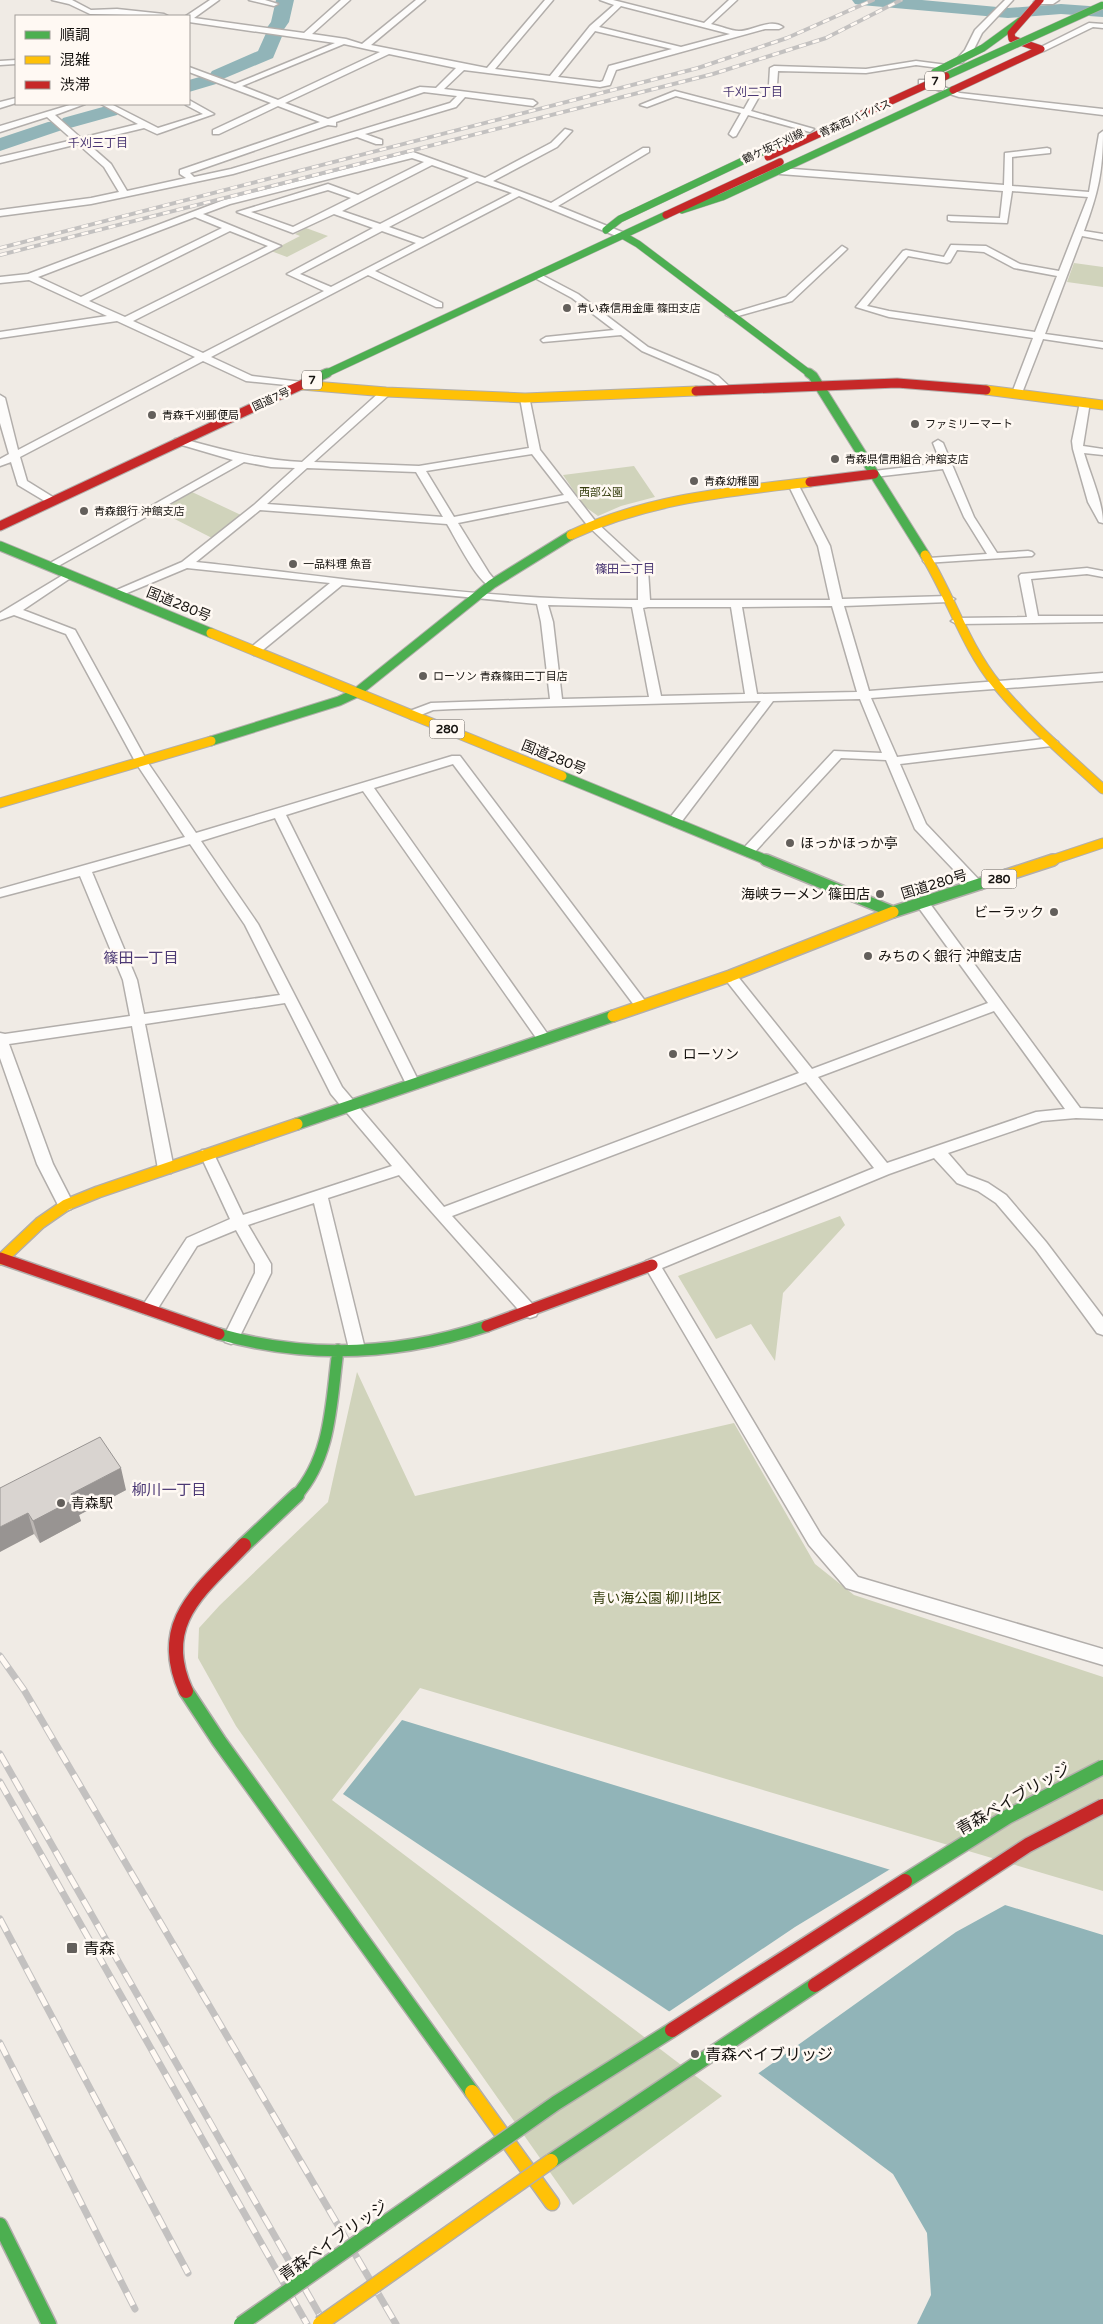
<svg xmlns="http://www.w3.org/2000/svg" width="1103" height="2324" viewBox="0 0 1103 2324" font-family="'Varela Round','Noto Sans JP',sans-serif">
  <style>
    .green { fill: #d0d3bb }
    .water { fill: #91b4b8 }
    .pier { fill: #f0ebe5 }
    .lines { fill: none; stroke-linecap: round; stroke-linejoin: round }
    .river { fill: #91b4b8; fill-rule: evenodd }
    .street-casing { stroke: #b2aeab; stroke-width: 3 }
    .fast-far3-casing { stroke: #b2aeab; stroke-width: 8 }
    .fast-far2-casing { stroke: #b2aeab; stroke-width: 11 }
    .fast-far1-casing { stroke: #b2aeab; stroke-width: 14 }
    .fast-casing { stroke: #b2aeab; stroke-width: 17 }
    .slow-far2-casing { stroke: #b2aeab; stroke-width: 11 }
    .slow-far1-casing { stroke: #b2aeab; stroke-width: 14 }
    .slow-casing { stroke: #b2aeab; stroke-width: 17 }
    .jam-far3-casing { stroke: #b2aeab; stroke-width: 8 }
    .jam-far2-casing { stroke: #b2aeab; stroke-width: 11 }
    .jam-far1-casing { stroke: #b2aeab; stroke-width: 14 }
    .jam-casing { stroke: #b2aeab; stroke-width: 17 }
    .street { fill: #fdfcfb; fill-rule: evenodd }
    .fast-far3 { stroke: #4caf50; stroke-width: 7 }
    .fast-far2 { stroke: #4caf50; stroke-width: 9 }
    .fast-far1 { stroke: #4caf50; stroke-width: 11 }
    .fast { stroke: #4caf50; stroke-width: 14 }
    .slow-far2 { stroke: #ffc107; stroke-width: 9 }
    .slow-far1 { stroke: #ffc107; stroke-width: 11 }
    .slow { stroke: #ffc107; stroke-width: 14 }
    .jam-far3 { stroke: #c62828; stroke-width: 7 }
    .jam-far2 { stroke: #c62828; stroke-width: 9 }
    .jam-far1 { stroke: #c62828; stroke-width: 11 }
    .jam { stroke: #c62828; stroke-width: 14 }
    .rail-far1-casing { stroke: #c3c1c0; stroke-width: 4 }
    .rail-casing { stroke: #c3c1c0; stroke-width: 7 }
    .rail-far1 { stroke: #fff9f3; stroke-width: 2.5; stroke-dasharray: 7; stroke-linecap: butt }
    .rail { stroke: #fff9f3; stroke-width: 5; stroke-dasharray: 14; stroke-linecap: butt }
    .fast-bridge-far1-casing { stroke: #b2aeab; stroke-width: 8; stroke-linecap: butt }
    .fast-bridge-casing { stroke: #b2aeab; stroke-width: 17; stroke-linecap: butt }
    .slow-bridge-casing { stroke: #b2aeab; stroke-width: 17; stroke-linecap: butt }
    .jam-bridge-far1-casing { stroke: #b2aeab; stroke-width: 8; stroke-linecap: butt }
    .jam-bridge-casing { stroke: #b2aeab; stroke-width: 17; stroke-linecap: butt }
    .fast-bridge-far1 { stroke: #4caf50; stroke-width: 7 }
    .fast-bridge { stroke: #4caf50; stroke-width: 14 }
    .slow-bridge { stroke: #ffc107; stroke-width: 14 }
    .jam-bridge-far1 { stroke: #c62828; stroke-width: 7 }
    .jam-bridge { stroke: #c62828; stroke-width: 14 }
    .wall { fill: #bbb6b3 }
    .shaded-wall { fill: #989492 }
    .building { fill: #d9d4d0; stroke: #989492 }
    .poi-dot { fill: #635f5b; stroke: #fff9f3; stroke-width: 2 }
    .labels { text-anchor: middle; stroke-width: 5; stroke-linejoin: round; paint-order: stroke }
    .far-street-label { font-size: 11px; fill: #171411; stroke: #fff9f3 }
    .far-poi-label { font-size: 11px; fill: #171411; stroke: #fff9f3; text-anchor: start }
    .far-park-label { font-size: 11px; fill: #353d0d; stroke: #fff9f3 }
    .shield { fill: #fff9f3; stroke: #5d5955; stroke-width: 1 }
    .shield-label { font-size: 12px; font-weight: bold; fill: #171411 }
    .far-neighbourhood-label { font-size: 12px; fill: #4b3874; stroke: #fff9f3 }
    .street-label { font-size: 14px; fill: #171411; stroke: #fff9f3 }
    .poi-label { font-size: 14px; fill: #171411; stroke: #fff9f3; text-anchor: start }
    .park-label { font-size: 14px; fill: #353d0d; stroke: #fff9f3 }
    .neighbourhood-label { font-size: 15px; fill: #4b3874; stroke: #fff9f3 }
    .near-street-label { font-size: 16px; fill: #171411; stroke: #fff9f3 }
    .near-poi-label { font-size: 16px; fill: #171411; stroke: #fff9f3; text-anchor: start }
  </style>
  <rect width="100%" height="100%" fill="#f0ebe5"/>
  <path class="green" d="M306,228l22,8 -41,21 -16,-6 29,-15 -5,-2z
    M1074,263l29,4v20l-36,-5z
    M634,466l21,31 -34,9 -23,10 -14,-10 -21,-31z
    M192,492l49,23 -29,23 -53,-27z
    M840,1216l5,9 -62,68 -8,68 -24,-37 -35,15 -38,-63z
    M357,1372l58,124 319,-73 81,141 39,31 249,82v214l-683,-203 -88,112 390,296 -149,109 -337,-479 -38,-68 1,-30 21,-23 108,-103z"/>
  <path class="water" d="M402,1720l701,215v389h-186l14,-29 -4,-62 -34,-59 -163,-122 -387,-258z"/>
  <path class="pier" d="M892,1868l115,36 -51,28 -200,143 -89,-62 128,-86z"/>
  <g class="lines">
    <path class="river" d="M276,0h18l-5,22 -7,10 1,2 -10,24 -55,23 -2,3 -27,8v-12l21,-6 2,-3 46,-20 9,-20 -1,-2 5,-7z
      M852,0h70l86,8 53,-4 42,3v10l-42,-3 -53,4 -147,-13 -6,-1z
      M110,105l7,2 3,4 -3,4 -47,13 -5,-1 -3,3 -62,21v-13l48,-16 13,-1 2,-3z"/>
    <defs>
      <path id="street" d="M52,0h20l19,10 26,-1 47,5 4,2 -78,-2 -21,-10z
        M210,0h9l-25,18 110,15 37,-33h9l-38,34 34,5 16,5 54,-44h9l-54,45 116,23 58,-68h8l-58,69 55,7 40,-50 24,-21 -14,-5h13l91,23 25,-23h8l-26,24c9,2 20,7 28,7 14,0 31,-13 44,-4l-4,2h-14l-149,41 -6,15 -10,2 -136,-17 -20,19 89,11 4,3 -4,3 -68,-9 -9,10 -91,27 17,6v4h-6l-19,-7 -124,37 -142,30 -91,12v-6l91,-12 28,-6 -15,-25 -26,-23 -78,19v-6l73,-17 -26,-23 -47,15v-6l73,-22h12l-30,11 26,23 57,-14 -37,-20h10l47,24 45,-14 -17,-9 3,-1v-4l25,14 -57,20 -13,-6 -58,14 25,22 16,27 59,-13 -6,-4v-4l140,-48 -42,-16 -59,28h-6v-4l58,-27 -82,-31v-5l46,17 100,-41 -146,-21v-6h-3zM621,6l109,28 -49,13 -82,-20zM595,31l77,18 -63,17 -6,15 -3,1 -42,-5zM344,44l36,8 -102,48 -36,-14zM389,54l67,14 -20,20 -16,-1 -92,32 -43,-16zM424,92l33,4 -7,7 -219,66 -37,8 -4,-4 138,-48 8,1v-4z
        M249,0h16l13,4 -4,2z
        M1005,0h8l-31,33 -9,18 -11,12h-6l-1,-2 10,-11 10,-20z
        M1037,0h22l-6,4h-18l-1,-2z
        M1089,23l14,1v4l-10,-1 -49,24 -7,-2z
        M16,60v4l-16,1v-4z
        M916,61l31,4 4,2 -4,2 -31,-4 -50,8 -88,-2 -1,14 -4,2 -4,-2 1,-17 4,-2 92,3z
        M919,80h6l35,13 143,16v6l-144,-18 -40,-13z
        M675,91l69,18 9,-16h6l1,2 -9,16 63,18 -4,3 -62,-17 -12,21 -3,1 -4,-3 12,-21 -65,-17 -29,11 -7,-2z
        M16,98v5l-16,5v-6z
        M565,129l7,2 -15,16 -64,34 58,22 92,-55h6v4l-91,54 69,28v4h-6l-102,-42 -144,75 67,32v4h-6l-68,-32 -157,82 41,19 50,6 4,1v4l-60,-6 -43,-20 -183,96 7,24 29,18v4h-8l-30,-18 -7,-23 -11,4v-7l9,-5 -9,-31v-28l5,3 13,52 177,-93 -78,-36 -117,17v-6l107,-16 -78,-36 -29,3v-6l28,-3 196,-74 189,-48 72,26 66,-35zM412,158l12,4 -66,33 -30,-11 -91,28 56,21 41,-19 39,14 -86,46 37,17 -121,62 -70,-32 148,-75 -78,-32 27,-10zM432,165l37,13 -89,46 -38,-13zM477,181l35,12 -89,46 -34,-12zM328,190l23,8 -58,29 -42,-15zM195,217l27,11 -141,69 -43,-20zM230,231l38,15 -143,71 -36,-16zM382,231l34,12 -85,44 -31,-13z
        M1103,131c0,41 -5,62 -19,100l19,3v6l-21,-4 -37,98 58,8v6l-60,-9 -21,54 -5,3 -5,-3 21,-55 -144,-21 -33,-10 47,-56 3,-1 38,7 7,-12 35,1 34,18 39,7 29,-74 -76,-6 -5,32 -56,-2 -3,-1v-4l52,2 3,-27 -223,-17 -4,-3 4,-3 224,17 1,-32 42,-5 3,1v4l-38,4v29l77,6 10,-58zM957,250l27,2 30,16 43,8 -22,56 -146,-21 -22,-5 41,-50 39,7 3,-1z
        M842,246l5,3 -2,2 -53,50 -61,17 -5,-3 60,-18z
        M538,273l40,21 70,53 70,29 14,13 -1,2h-8l-13,-11 -68,-29 -21,-16 -78,7 -2,-2 5,-3 68,-7 -42,-32 -37,-20 -2,-2z
        M386,389l4,1v4l-76,68 105,4 110,-18 -9,-50 5,-3 4,1 11,54 56,72 52,48 2,30h180l-12,-54 -30,-62 5,-3 5,3 32,62 12,53 107,-3 6,3 -6,3 -105,4 25,85 234,-18v8l-232,17 26,59 155,-19 6,4 -6,4 -152,18 26,60 56,59 2,3 -2,3h-10l-57,-60 -29,-69 -45,-2 -89,97 -5,1 -7,-4 94,-101 48,2 -22,-54 -87,2 -94,124 -5,1 -6,-4 1,-3 92,-118 -308,8 -20,1 -22,9 -6,-4 2,-3 24,-9 119,-4 -9,-77 -4,-18 -195,-19 -84,69 -4,1 -6,-4 2,-3 80,-65 -143,-15 -67,28h-8l-2,-2 2,-2 70,-30 72,-57 41,-37 -24,-1 -27,-5 -191,107 -4,1 -6,-3 190,-107 -58,-17v-4h8c40,11 77,21 119,23l80,-72zM532,454l32,41 -110,22 -28,-46zM307,468l109,4 27,45 -176,-13zM568,501l20,25 50,47v27c-148,1 -295,-22 -442,-38l64,-52 187,14c8,13 31,60 45,63l6,-3 -9,-11 -31,-50zM548,605l84,2 17,90 -87,2 -9,-77zM832,606l25,86 -100,2 -15,-87zM648,607h83l14,87 -84,2 -18,-88z
        M1085,399l5,3 -7,44 20,3v6l-19,-2c6,21 19,49 19,70l-4,-1 -11,-20 -15,-53 -1,-8 8,-39z
        M938,440l5,3 31,74 23,36 31,-2 4,1 2,2 -2,2 -107,7 -2,-2 6,-3 58,-4 -23,-37 -21,-48 -69,8 -5,-3 5,-3 67,-8 -8,-20z
        M1087,568l16,3v6l-16,-3 -56,5 7,37h65v6l-146,2 -6,-3 6,-3 70,-1 -8,-41 2,-2z
        M68,572l6,3 -2,2 -49,33 52,20 73,133 48,70 256,-77h8l189,250 -2,3h-10l-184,-245 -79,24 175,248 2,3 -2,3h-10l-176,-251 -77,24 134,269 -2,4h-10l-133,-270 -74,23 57,83 84,163 102,120 355,-134 -74,-94 -2,-3 2,-3h10l77,96 176,-66 -72,-99 7,-4 5,1 152,207 23,1v10l-27,-1 -34,3 -94,32 19,22 21,8 18,12 40,47 57,75v18l-6,-2 -61,-83 -40,-47 -18,-12 -21,-8 -23,-25 -45,16 -227,94 159,267 37,42 245,72v16l-257,-77 -37,-43 -165,-280 2,-4 228,-93 -68,-86 -354,134 84,92 2,4 -2,4 -6,2 -6,-2 -125,-141 -71,23 37,151 -2,5 -6,1 -6,-1 -2,-5 -35,-146 -66,22 23,39v9l-34,69 -6,2 -6,-2 -2,-4 32,-65v-9l-19,-34 -39,16 -42,67 -6,2 -6,-2 -2,-4 2,-4 44,-67 43,-19 -30,-65 2,-4h10l31,65 149,-49 -61,-72 -46,-91 -140,21 29,145 -3,4h-10l-3,-4 -26,-143 -123,18 44,120 21,41 -3,4 -5,2 -5,-2 -3,-4 -21,-41 -37,-106v-25l5,1 125,-18 -7,-36 -43,-104 -80,21v-8l185,-52 -49,-74 -70,-129 -52,-19 -14,5v-7zM190,844l55,81 35,70 -136,19 -7,-34 -45,-108zM994,1011l71,98 -29,3 -149,51 -69,-86z"/>
      <path id="fast-far3" d="M935,72l48,-24 37,-27
        M682,210l40,-13 231,-107
        M606,230l14,-11 169,-80
        M624,236l14,8 172,130
        M325,374l341,-159"/>
      <path id="fast-far2" d="M809,373l4,3 112,179
        M316,378l11,-5
        M0,546l211,87
        M211,741l128,-40 17,-8 136,-109 79,-49
        M562,776l207,85"/>
      <path id="fast-far1" d="M766,860l127,52 114,-37
        M297,1124l316,-108
        M219,1334c89,25 180,21 268,-8
        M296,1496c36,-40 35,-95 42,-146"/>
      <path id="fast" d="M244,1545l53,-50
        M186,1691l33,50 253,351
        M0,2225l49,99"/>
      <path id="slow-far2" d="M302,385l84,7 139,6 171,-7
        M986,390l117,15
        M571,535c77,-36 155,-43 239,-53
        M925,555c26,42 40,91 72,130 31,38 70,71 106,104
        M211,633l351,143
        M0,803l211,-62
        M1049,861l54,-18"/>
      <path id="slow-far1" d="M1007,875l46,-15
        M613,1016l117,-40 163,-64
        M2,1259l38,-36 26,-18 32,-13 199,-68"/>
      <path id="slow" d="M472,2092l80,111"/>
      <path id="jam-far3" d="M953,90l88,-41 -29,-10 -1,-6 29,-33
        M666,215l114,-53"/>
      <path id="jam-far2" d="M696,391l201,-8 89,7
        M810,482l64,-8
        M0,526l316,-148"/>
      <path id="jam-far1" d="M0,1258l219,76
        M487,1326l165,-61"/>
      <path id="jam" d="M186,1691c-31,-68 14,-100 58,-146"/>
    </defs>
    <use href="#street" class="street-casing"/>
    <use href="#fast-far3" class="fast-far3-casing"/>
    <use href="#fast-far2" class="fast-far2-casing"/>
    <use href="#fast-far1" class="fast-far1-casing"/>
    <use href="#fast" class="fast-casing"/>
    <use href="#slow-far2" class="slow-far2-casing"/>
    <use href="#slow-far1" class="slow-far1-casing"/>
    <use href="#slow" class="slow-casing"/>
    <use href="#jam-far3" class="jam-far3-casing"/>
    <use href="#jam-far2" class="jam-far2-casing"/>
    <use href="#jam-far1" class="jam-far1-casing"/>
    <use href="#jam" class="jam-casing"/>
    <use href="#street" class="street"/>
    <use href="#fast-far3" class="fast-far3"/>
    <use href="#fast-far2" class="fast-far2"/>
    <use href="#fast-far1" class="fast-far1"/>
    <use href="#fast" class="fast"/>
    <use href="#slow-far2" class="slow-far2"/>
    <use href="#slow-far1" class="slow-far1"/>
    <use href="#slow" class="slow"/>
    <use href="#jam-far3" class="jam-far3"/>
    <use href="#jam-far2" class="jam-far2"/>
    <use href="#jam-far1" class="jam-far1"/>
    <use href="#jam" class="jam"/>
    <defs>
      <path id="rail-far1" d="M0,248l698,-180 89,-30 86,-38
        M0,255l713,-181 113,-36 75,-38"/>
      <path id="rail" d="M0,1656l24,34 372,634
        M0,1754l325,570
        M0,1782l307,542
        M0,1919l188,354
        M0,2043l135,266"/>
    </defs>
    <use href="#rail-far1" class="rail-far1-casing"/>
    <use href="#rail" class="rail-casing"/>
    <use href="#rail-far1" class="rail-far1"/>
    <use href="#rail" class="rail"/>
    <defs>
      <path id="fast-bridge-far1" d="M946,76l157,-71"/>
      <path id="fast-bridge" d="M905,1881l102,-64 96,-50
        M551,2161l264,-176
        M241,2324l315,-221 116,-73"/>
      <path id="slow-bridge" d="M320,2324l231,-163"/>
      <path id="jam-bridge-far1" d="M768,157l178,-81"/>
      <path id="jam-bridge" d="M815,1985l213,-140 75,-39
        M672,2030l233,-149"/>
    </defs>
    <use href="#fast-bridge-far1" class="fast-bridge-far1-casing"/>
    <use href="#fast-bridge" class="fast-bridge-casing"/>
    <use href="#slow-bridge" class="slow-bridge-casing"/>
    <use href="#jam-bridge-far1" class="jam-bridge-far1-casing"/>
    <use href="#jam-bridge" class="jam-bridge-casing"/>
    <use href="#fast-bridge-far1" class="fast-bridge-far1"/>
    <use href="#fast-bridge" class="fast-bridge"/>
    <use href="#slow-bridge" class="slow-bridge"/>
    <use href="#jam-bridge-far1" class="jam-bridge-far1"/>
    <use href="#jam-bridge" class="jam-bridge"/>
  </g>
  <path class="wall" d="M0,1488l126,2 -47,25 2,6 -41,22 -6,-9z"/>
  <path class="shaded-wall" d="M121,1468l5,22 -47,25 2,6 -41,22 -7,-22 38,-27z
    M28,1513l6,21 -34,18v-25z"/>
  <path class="building" d="M100,1437l21,31 -50,26 4,5 -42,22 -5,-8 -28,14v-39z"/>
  <g class="poi-dot">
    <circle cx="567" cy="308" r="5"/>
    <circle cx="152" cy="415" r="5"/>
    <circle cx="915" cy="424" r="5"/>
    <circle cx="835" cy="459" r="5"/>
    <circle cx="694" cy="481" r="5"/>
    <circle cx="84" cy="511" r="5"/>
    <circle cx="293" cy="564" r="5"/>
    <circle cx="423" cy="676" r="5"/>
    <circle cx="790" cy="843" r="5"/>
    <circle cx="880" cy="894" r="5"/>
    <circle cx="1054" cy="912" r="5"/>
    <circle cx="868" cy="956" r="5"/>
    <circle cx="673" cy="1054" r="5"/>
    <circle cx="61" cy="1503" r="5"/>
    <rect x="66" y="1942" width="12" height="12" rx="2.5"/>
    <circle cx="695" cy="2054" r="5"/>
  </g>
  <g class="labels">
    <g class="far-street-label">
      <text transform="translate(855 118) rotate(-24)" y="4">青森西バイパス</text>
      <text transform="translate(773 146) rotate(-25)" y="4">鶴ケ坂千刈線</text>
      <text transform="translate(271 399) rotate(-25)" y="4">国道7号</text>
    </g>
    <g class="far-poi-label">
      <text x="577" y="312">青い森信用金庫 篠田支店</text>
      <text x="162" y="419">青森千刈郵便局</text>
      <text x="925" y="428">ファミリーマート</text>
      <text x="845" y="463">青森県信用組合 沖舘支店</text>
      <text x="704" y="485">青森幼稚園</text>
      <text x="94" y="515">青森銀行 沖館支店</text>
      <text x="303" y="568">一品料理 魚音</text>
      <text x="433" y="680">ローソン 青森篠田二丁目店</text>
    </g>
    <g class="far-park-label">
      <text x="601" y="496">西部公園</text>
    </g>
    <g class="shield">
      <rect x="925" y="71.5" width="20" height="19" rx="4"/>
      <rect x="302" y="370.5" width="20" height="19" rx="4"/>
      <rect x="429.5" y="719.5" width="35" height="19" rx="4"/>
      <rect x="981.5" y="869.5" width="35" height="19" rx="4"/>
    </g>
    <g class="shield-label">
      <text x="935" y="85">7</text>
      <text x="312" y="384">7</text>
      <text x="447" y="733">280</text>
      <text x="999" y="883">280</text>
    </g>
    <g class="far-neighbourhood-label">
      <text x="753" y="96">千刈二丁目</text>
      <text x="98" y="147">千刈三丁目</text>
      <text x="625" y="573">篠田二丁目</text>
    </g>
    <g class="street-label">
      <text transform="translate(179 604) rotate(22)" y="5">国道280号</text>
      <text transform="translate(554 757) rotate(22)" y="5">国道280号</text>
      <text transform="translate(934 884) rotate(-17)" y="5">国道280号</text>
    </g>
    <g class="poi-label">
      <text x="800" y="848">ほっかほっか亭</text>
      <text x="870" y="899" text-anchor="end">海峡ラーメン 篠田店</text>
      <text x="1044" y="917" text-anchor="end">ビーラック</text>
      <text x="878" y="961">みちのく銀行 沖館支店</text>
      <text x="683" y="1059">ローソン</text>
      <text x="71" y="1508">青森駅</text>
    </g>
    <g class="park-label">
      <text x="657" y="1603">青い海公園 柳川地区</text>
    </g>
    <g class="neighbourhood-label">
      <text x="141" y="963">篠田一丁目</text>
      <text x="169" y="1495">柳川一丁目</text>
    </g>
    <g class="near-street-label">
      <text transform="translate(1013 1798) rotate(-30)" y="6">青森ベイブリッジ</text>
      <text transform="translate(333 2240) rotate(-35)" y="6">青森ベイブリッジ</text>
    </g>
    <g class="near-poi-label">
      <text x="83" y="1954">青森</text>
      <text x="705" y="2060">青森ベイブリッジ</text>
    </g>
  </g>
  <rect x="15" y="15" width="175" height="90" fill="#fff9f3" stroke="#a29d99"/>
  <rect x="25" y="31" width="25" height="8" fill="#4caf50" stroke="#a29d99"/>
  <text x="60" y="40" font-size="15" fill="#171411">順調</text>
  <rect x="25" y="56" width="25" height="8" fill="#ffc107" stroke="#a29d99"/>
  <text x="60" y="65" font-size="15" fill="#171411">混雑</text>
  <rect x="25" y="81" width="25" height="8" fill="#c62828" stroke="#a29d99"/>
  <text x="60" y="90" font-size="15" fill="#171411">渋滞</text>
</svg>
